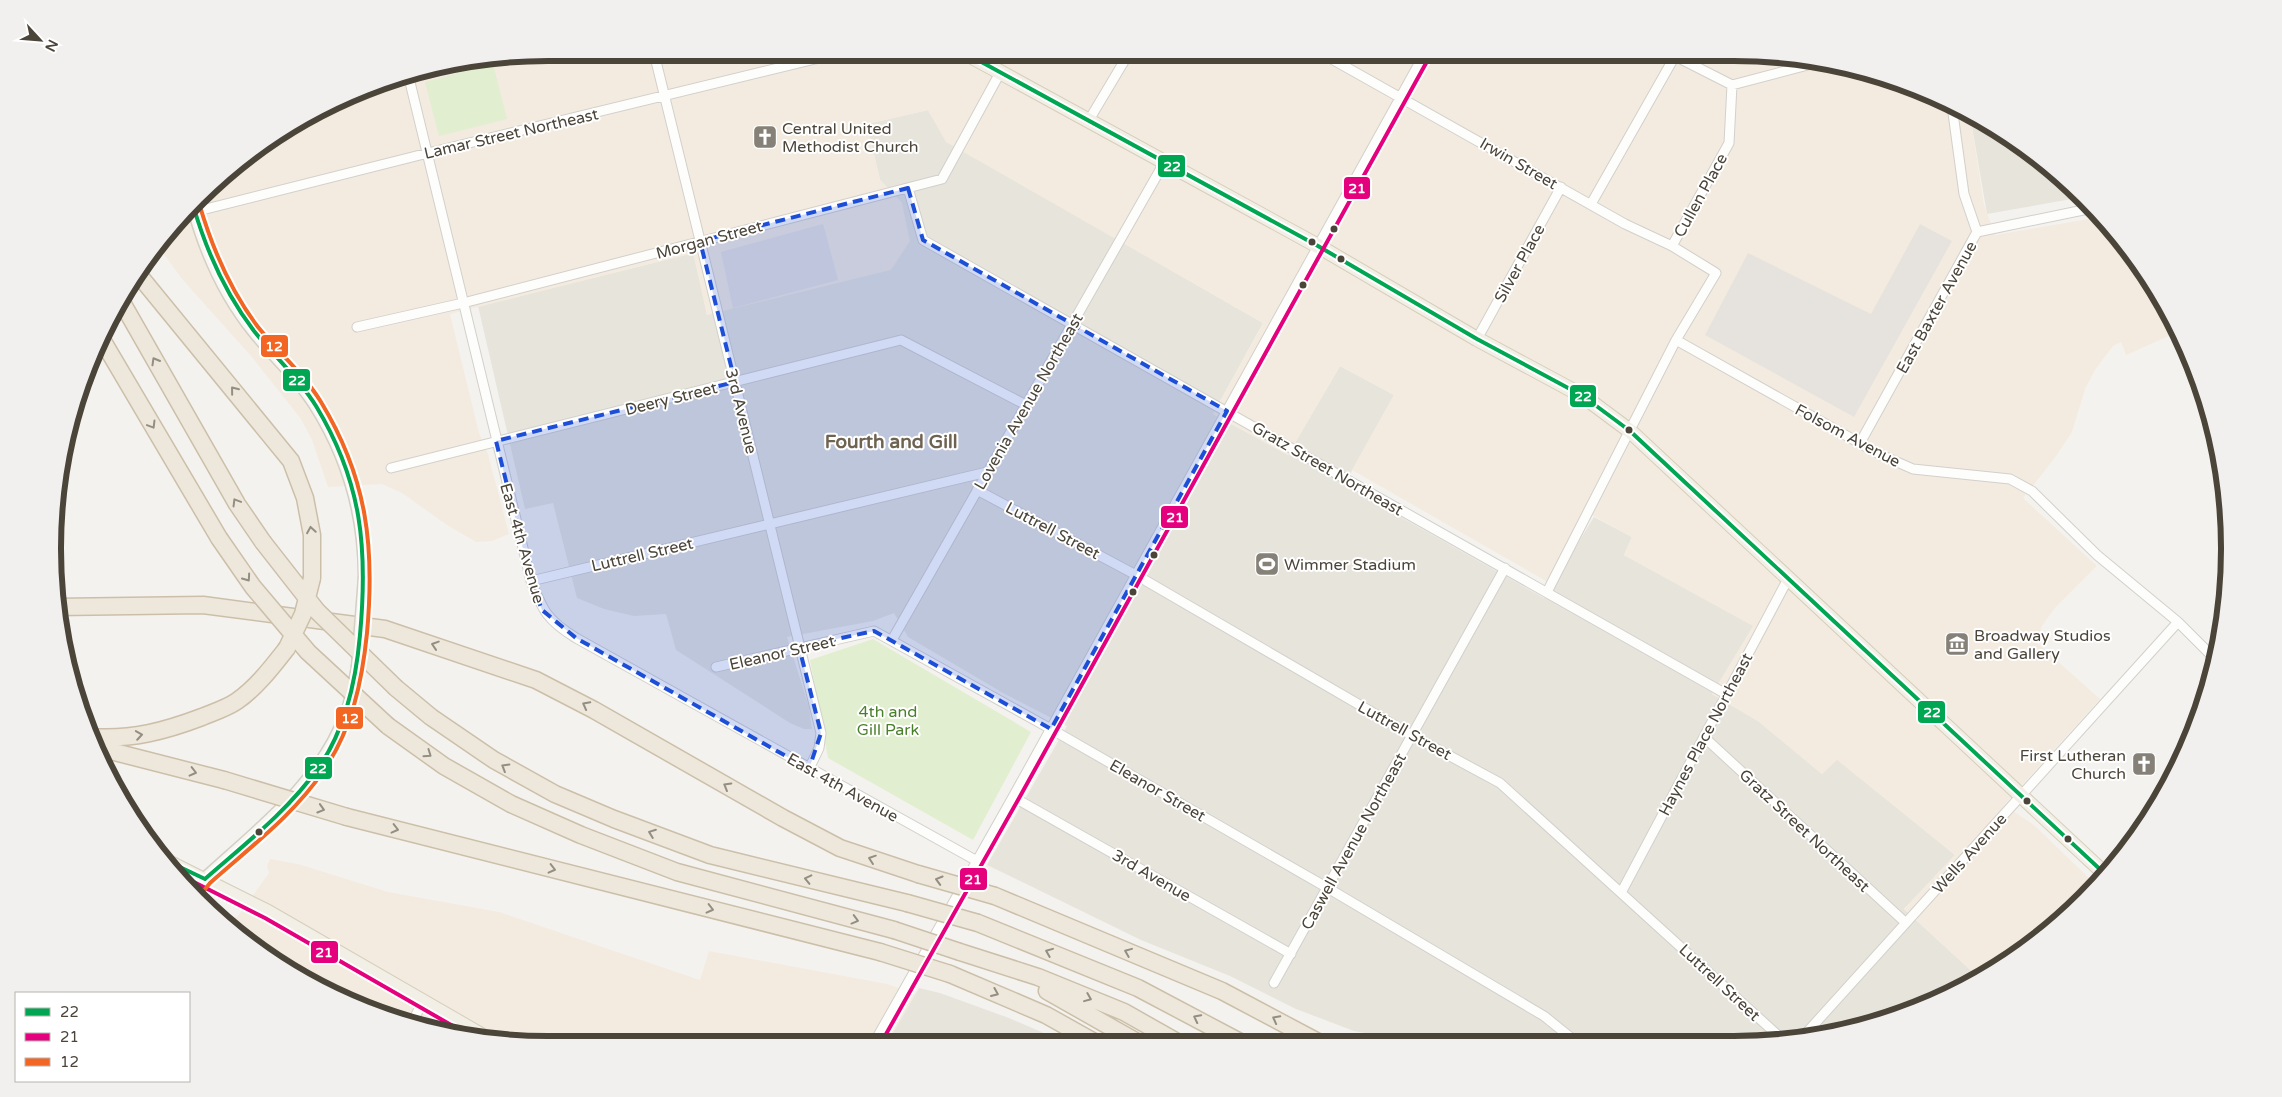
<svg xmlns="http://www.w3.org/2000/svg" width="2282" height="1097" viewBox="0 0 2282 1097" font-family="'Varela Round',sans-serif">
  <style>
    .residential { fill: #e7e4dc }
    .commercial { fill: #f3ebdf }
    .green { fill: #e1eecf }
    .parking { fill: #e6e3df }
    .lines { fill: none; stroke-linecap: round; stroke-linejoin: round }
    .street-casing { stroke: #d2d0cb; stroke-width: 11 }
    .secondary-casing { stroke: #d3cfc5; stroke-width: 15 }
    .primary-casing { stroke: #d6cebb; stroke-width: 16 }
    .highway-casing { stroke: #ccbfa9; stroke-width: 19 }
    .street { stroke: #fdfdfc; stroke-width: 9 }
    .secondary { stroke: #f7f6f1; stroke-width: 12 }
    .primary { stroke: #f2efe6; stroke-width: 14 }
    .highway { stroke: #ede8db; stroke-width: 16 }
    .secondary-bridge-casing { stroke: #d3cfc5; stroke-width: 15; stroke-linecap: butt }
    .highway-bridge-casing { stroke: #ccbfa9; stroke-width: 19; stroke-linecap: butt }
    .secondary-bridge { stroke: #f7f6f1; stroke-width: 12 }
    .highway-bridge { stroke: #ede8db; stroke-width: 16 }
    .bus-1-casing { stroke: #fff; stroke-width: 8 }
    .bus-2-casing { stroke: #fff; stroke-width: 8 }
    .bus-3-casing { stroke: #fff; stroke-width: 8 }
    .bus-1 { stroke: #00a651; stroke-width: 4 }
    .bus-2 { stroke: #e5007d; stroke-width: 4 }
    .bus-3 { stroke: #f26522; stroke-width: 4 }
    .oneway { stroke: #948e82 }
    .marked { fill: #1d4ed8; fill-opacity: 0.2; stroke: #1d4ed8; stroke-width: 4; stroke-dasharray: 10 6; stroke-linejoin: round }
    .bus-dot { fill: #4b4439; stroke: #fff; stroke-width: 2 }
    .labels { text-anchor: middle; stroke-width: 4; stroke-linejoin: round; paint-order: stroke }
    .poi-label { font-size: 16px; fill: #4b4439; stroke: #fff; text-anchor: start }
    .street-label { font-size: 16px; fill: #4b4439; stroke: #fff }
    .park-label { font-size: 16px; fill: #4a7f2a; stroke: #fff }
    .quarter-label { font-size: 19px; font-weight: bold; fill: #6e6250; stroke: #fff }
    .rim { fill: none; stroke: #4b4439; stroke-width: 6 }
    .line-badge { stroke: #fff; stroke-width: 2 }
    .badge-label { font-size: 14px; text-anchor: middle; font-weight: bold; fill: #fff }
  </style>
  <rect width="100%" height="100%" fill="#f4f2ee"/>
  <path class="residential" d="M928,110l19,32 316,181 -50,91 75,41 52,-89 54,29 -50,90 200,113 50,-81 38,20 -8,18 130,71 -42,68 46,27 64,53 15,-15 118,96 -51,54 73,67 -53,31 -125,33 -385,2 -60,-11 -58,-22 -66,-33 -89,-36 -154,-75 80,-139 -64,-33 -95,-56 -14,-24 -21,8 -86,16 22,70 3,22h-8l-14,-6 -114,-73 -10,-36 -32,2 -30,-7 -27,-11 -24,-95 -28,6 -47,-203 216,-53 13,62 195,-112 -22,-23 -13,-56z
    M1970,115l39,21 74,61 -96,17z
    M919,988l21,5 69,25 58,25h-180z"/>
  <path class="commercial" d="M548,53h1186l97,9 93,28 46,25 14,90 11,30 105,-18 46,56 32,59 -52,23 -5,-13 -8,4 -18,24 -10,19 -13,43 -18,27 -31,39 74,68 -43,43 -12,17 -6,16 64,57 -96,106 30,20 60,58 -58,59 -59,34 -73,-67 51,-54 -118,-95 -15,14 -64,-53 -46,-27 41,-68 -129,-71 8,-18 -47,-26 -34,64 -5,6 -194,-111 42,-75 -54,-29 -52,89 -75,-41 50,-91 -317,-181 -18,-32 -61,14 13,56 22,23 8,38 -19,29 -184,45 -14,-62 -243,61 29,119 9,21 21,80 -17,7 -16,1 -29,-17 -45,-32 -20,-9 -54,3 -16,-47 -11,-21 -50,-63 -69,-77 -24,-33 18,-25 70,-66 55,-36 88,-40 63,-17z
    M270,859l28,5 90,28 111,20 201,68 9,-29 178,33 28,10 -28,49 -339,1 -97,-9 -93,-28 -85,-46 -53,-43 17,-1 32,-44 -2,-7z"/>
  <path class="green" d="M493,64l14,55 -68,17 -14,-54z
    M873,639l158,93 -58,108 -145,-82 -18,-98z"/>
  <path class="parking" d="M823,224l15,56 -105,28 -12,-56z
    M1920,224l32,17 -98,176 -149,-82 43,-82 123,61z"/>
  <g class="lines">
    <defs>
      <path id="street" d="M654,53l167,680 -2,15 -10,21
        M1321,53l304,171 47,22 44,27 -40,67 -129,252
        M1669,53l63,32 91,-24
        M408,74l123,507c12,30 16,39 45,57l401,223
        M1089,120l40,-67
        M908,188l15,52 803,454
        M1591,204l84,-148
        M182,215l246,-62 412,-100
        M1977,232l116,-24
        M1672,246l57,-103 3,-58
        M357,327l106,-24 479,-124 59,-108
        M1477,339l84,-152
        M1676,340l203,114 34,15 97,10 22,12 65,64 81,67 38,38
        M1860,443l117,-211 -13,-38 -12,-88
        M391,468l510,-128 125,65
        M977,490l159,85 277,161 87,47 283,257
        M531,581l456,-109
        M892,640l272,-477
        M716,667l158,-36 177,98 275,158 218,129 31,25
        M1704,737l202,186
        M1013,797l278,157
        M1622,891l167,-314
        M1274,983l231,-415
        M412,1023l11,-22
        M880,1034l16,9
        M1800,1040l378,-418
        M874,1043l139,-246 412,-744"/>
      <path id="secondary" d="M193,205c12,45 32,90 61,126 20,25 44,46 61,73 33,52 50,112 50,173
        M205,879c53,-49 115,-94 141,-164 6,-15 9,-32 12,-48"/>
      <path id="primary" d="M965,53l353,193 159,93 106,57 47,35 474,442
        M162,859l106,53 220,127
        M193,894l12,-15"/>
      <path id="highway" d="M138,274l153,187 14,37 7,37v43
        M120,299l117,205 26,38
        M101,338l118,200
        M57,607l146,-2 182,24 151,51 58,30 189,108 57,30 78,26
        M396,688l35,29 63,43 61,34 59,25 96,36 197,48
        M388,726l56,40 67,38 70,31 96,37 217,58
        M91,737c41,3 74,-6 111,-20 12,-5 25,-9 35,-16 20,-14 35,-34 50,-53
        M95,747l129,33
        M347,817l533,135
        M995,896l227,95 96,51
        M978,923l160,65 102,54
        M960,952l78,25 86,35 53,30
        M950,974l96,41 50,28
        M1047,991l90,51"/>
    </defs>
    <use href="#street" class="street-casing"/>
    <use href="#secondary" class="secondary-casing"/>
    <use href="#primary" class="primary-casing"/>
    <use href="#highway" class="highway-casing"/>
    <use href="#street" class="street"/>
    <use href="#secondary" class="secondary"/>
    <use href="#primary" class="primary"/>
    <use href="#highway" class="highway"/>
    <defs>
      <path id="secondary-bridge" d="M358,667l7,-90"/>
      <path id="highway-bridge" d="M219,538l34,49 55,65 80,74
        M263,542l54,69 79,77
        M287,648l16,-34 9,-36
        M224,780l123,37
        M918,874l77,22
        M907,903l71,20
        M894,930l66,22
        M880,952l70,22"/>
    </defs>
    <use href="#secondary-bridge" class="secondary-bridge-casing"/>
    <use href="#highway-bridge" class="highway-bridge-casing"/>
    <use href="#secondary-bridge" class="secondary-bridge"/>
    <use href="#highway-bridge" class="highway-bridge"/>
    <defs>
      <path id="bus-1" d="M965,53l353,193 159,93 106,57 47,35 474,442
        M163,859l42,20c40,-35 83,-68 114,-112 27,-39 37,-86 41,-132 8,-87 2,-153 -44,-229 -17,-28 -42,-50 -62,-75 -29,-38 -48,-81 -61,-126"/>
      <path id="bus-2" d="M174,872l91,46 207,119
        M881,1043l137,-243 412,-744"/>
      <path id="bus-3" d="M198,898l12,-15c39,-35 84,-68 114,-113 28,-41 38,-88 43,-137 8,-87 0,-155 -46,-231 -17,-28 -42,-49 -63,-75 -28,-37 -46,-79 -59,-124"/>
    </defs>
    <use href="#bus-1" class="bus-1-casing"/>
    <use href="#bus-2" class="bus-2-casing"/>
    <use href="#bus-3" class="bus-3-casing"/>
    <use href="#bus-1" class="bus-1"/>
    <use href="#bus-2" class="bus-2"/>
    <use href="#bus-3" class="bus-3"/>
  </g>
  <defs><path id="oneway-chevron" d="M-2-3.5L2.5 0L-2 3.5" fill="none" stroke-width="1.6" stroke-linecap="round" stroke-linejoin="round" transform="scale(1.25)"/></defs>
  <g class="oneway">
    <use href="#oneway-chevron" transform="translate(155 361) rotate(-120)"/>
    <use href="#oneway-chevron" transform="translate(234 390) rotate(-129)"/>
    <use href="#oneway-chevron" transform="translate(152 425) rotate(59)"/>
    <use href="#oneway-chevron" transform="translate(236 502) rotate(-121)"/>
    <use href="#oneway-chevron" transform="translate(311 530) rotate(-99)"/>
    <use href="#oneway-chevron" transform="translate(247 578) rotate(55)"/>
    <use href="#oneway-chevron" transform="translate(435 645) rotate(-162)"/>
    <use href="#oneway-chevron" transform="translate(586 705) rotate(-152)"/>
    <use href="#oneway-chevron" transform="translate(139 735) rotate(-9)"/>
    <use href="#oneway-chevron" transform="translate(428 754) rotate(35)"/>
    <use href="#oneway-chevron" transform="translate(505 767) rotate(-149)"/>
    <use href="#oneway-chevron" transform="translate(193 772) rotate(14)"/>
    <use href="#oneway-chevron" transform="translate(727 786) rotate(-150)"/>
    <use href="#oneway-chevron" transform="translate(321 809) rotate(17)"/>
    <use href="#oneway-chevron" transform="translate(395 829) rotate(14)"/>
    <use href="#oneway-chevron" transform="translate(652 833) rotate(-159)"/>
    <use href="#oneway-chevron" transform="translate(872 859) rotate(-161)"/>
    <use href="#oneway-chevron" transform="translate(552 869) rotate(14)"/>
    <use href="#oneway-chevron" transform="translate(808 879) rotate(-167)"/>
    <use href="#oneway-chevron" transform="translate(939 880) rotate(-164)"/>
    <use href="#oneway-chevron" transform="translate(710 909) rotate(14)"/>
    <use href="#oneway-chevron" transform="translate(855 920) rotate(15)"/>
    <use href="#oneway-chevron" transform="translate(1049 952) rotate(-158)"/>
    <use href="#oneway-chevron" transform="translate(1128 952) rotate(-158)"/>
    <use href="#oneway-chevron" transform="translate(995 993) rotate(23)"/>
    <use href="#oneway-chevron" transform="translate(1088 998) rotate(22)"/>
    <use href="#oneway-chevron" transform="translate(1197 1018) rotate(-153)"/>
    <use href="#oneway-chevron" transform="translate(1276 1019) rotate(-152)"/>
  </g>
  <path class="marked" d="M908,188l15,52 304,171 -176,318 -177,-98 -75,16 22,86 -12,36 -233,-131 -34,-28 -11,-29 -35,-140 239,-59 -35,-141z"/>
  <defs>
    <symbol id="church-square" viewBox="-11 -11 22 22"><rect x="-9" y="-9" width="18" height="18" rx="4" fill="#868178" stroke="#fff"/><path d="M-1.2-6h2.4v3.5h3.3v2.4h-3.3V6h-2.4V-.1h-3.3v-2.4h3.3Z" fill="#fff"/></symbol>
    <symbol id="stadium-square" viewBox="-11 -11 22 22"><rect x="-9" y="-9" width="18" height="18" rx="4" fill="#868178" stroke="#fff"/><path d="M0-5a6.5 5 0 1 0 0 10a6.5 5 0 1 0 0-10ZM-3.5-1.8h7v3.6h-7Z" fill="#fff"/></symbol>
    <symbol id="museum-square" viewBox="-11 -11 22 22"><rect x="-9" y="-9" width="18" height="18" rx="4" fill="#868178" stroke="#fff"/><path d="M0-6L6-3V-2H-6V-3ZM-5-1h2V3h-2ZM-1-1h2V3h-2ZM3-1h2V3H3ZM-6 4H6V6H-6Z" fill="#fff"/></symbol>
  </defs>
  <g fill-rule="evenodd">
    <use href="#church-square" x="751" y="123" width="28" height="28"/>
    <use href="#stadium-square" x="1253" y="550" width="28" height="28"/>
    <use href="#museum-square" x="1943" y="630" width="28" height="28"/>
    <use href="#church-square" x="2130" y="750" width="28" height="28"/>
  </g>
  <g class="bus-dot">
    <circle cx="1334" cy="229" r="4.5"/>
    <circle cx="1312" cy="242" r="4.5"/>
    <circle cx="1341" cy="259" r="4.5"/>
    <circle cx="1303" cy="285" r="4.5"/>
    <circle cx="1629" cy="430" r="4.5"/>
    <circle cx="1154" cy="555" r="4.5"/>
    <circle cx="1133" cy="592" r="4.5"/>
    <circle cx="2027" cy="801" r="4.5"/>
    <circle cx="259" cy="832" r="4.5"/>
    <circle cx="2068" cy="839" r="4.5"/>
  </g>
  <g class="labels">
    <g class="poi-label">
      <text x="782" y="134">Central United<tspan x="782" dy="18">Methodist Church</tspan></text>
      <text x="1284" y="570">Wimmer Stadium</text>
      <text x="1974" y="641">Broadway Studios<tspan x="1974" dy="18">and Gallery</tspan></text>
      <text x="2126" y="761" text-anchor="end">First Lutheran<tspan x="2126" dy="18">Church</tspan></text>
    </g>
    <g class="street-label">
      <text transform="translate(511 133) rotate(-13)" y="6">Lamar Street Northeast</text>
      <text transform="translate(1519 163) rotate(30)" y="6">Irwin Street</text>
      <text transform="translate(1700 195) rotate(-61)" y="6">Cullen Place</text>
      <text transform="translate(709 239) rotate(-15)" y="6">Morgan Street</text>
      <text transform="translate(1519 263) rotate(-61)" y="6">Silver Place</text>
      <text transform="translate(1936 307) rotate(-61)" y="6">East Baxter Avenue</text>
      <text transform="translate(671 398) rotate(-14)" y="6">Deery Street</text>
      <text transform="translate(1028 401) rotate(-60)" y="6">Lovenia Avenue Northeast</text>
      <text transform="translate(742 411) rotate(76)" y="6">3rd Avenue</text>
      <text transform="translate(1848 435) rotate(28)" y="6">Folsom Avenue</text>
      <text transform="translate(1328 468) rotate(30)" y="6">Gratz Street Northeast</text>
      <text transform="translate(1053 530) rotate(28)" y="6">Luttrell Street</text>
      <text transform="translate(523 543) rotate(74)" y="6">East 4th Avenue</text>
      <text transform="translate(642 554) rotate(-13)" y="6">Luttrell Street</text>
      <text transform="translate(782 652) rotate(-13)" y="6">Eleanor Street</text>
      <text transform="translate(1405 730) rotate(29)" y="6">Luttrell Street</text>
      <text transform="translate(1705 734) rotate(-62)" y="6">Haynes Place Northeast</text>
      <text transform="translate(843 787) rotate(29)" y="6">East 4th Avenue</text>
      <text transform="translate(1158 790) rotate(30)" y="6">Eleanor Street</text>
      <text transform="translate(1805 830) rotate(43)" y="6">Gratz Street Northeast</text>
      <text transform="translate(1353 841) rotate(-61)" y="6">Caswell Avenue Northeast</text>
      <text transform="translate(1969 853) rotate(-48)" y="6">Wells Avenue</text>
      <text transform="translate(1152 875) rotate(30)" y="6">3rd Avenue</text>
      <text transform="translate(1720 982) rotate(43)" y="6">Luttrell Street</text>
    </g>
    <g class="park-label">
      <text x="888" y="717">4th and<tspan x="888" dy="18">Gill Park</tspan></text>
    </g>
    <g class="quarter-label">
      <text x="891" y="448">Fourth and Gill</text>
    </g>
  </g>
  <path d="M0 0H2282V1097H0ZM548 61H1734A487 487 0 0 1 2221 548V549A487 487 0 0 1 1734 1036H548A487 487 0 0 1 61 549V548A487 487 0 0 1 548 61Z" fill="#f1f0ef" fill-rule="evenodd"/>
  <path class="rim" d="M548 61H1734A487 487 0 0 1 2221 548V549A487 487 0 0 1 1734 1036H548A487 487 0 0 1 61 549V548A487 487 0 0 1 548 61Z"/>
  <g class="line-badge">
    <rect x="1157" y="154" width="29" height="24" rx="5" fill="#00a651"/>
    <rect x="1343" y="176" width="28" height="24" rx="5" fill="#e5007d"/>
    <rect x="260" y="334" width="29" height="24" rx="5" fill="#f26522"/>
    <rect x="282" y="368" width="29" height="24" rx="5" fill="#00a651"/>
    <rect x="1569" y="384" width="28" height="24" rx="5" fill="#00a651"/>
    <rect x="1160" y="505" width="29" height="24" rx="5" fill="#e5007d"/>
    <rect x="1917" y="700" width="29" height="24" rx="5" fill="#00a651"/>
    <rect x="335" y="706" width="29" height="24" rx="5" fill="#f26522"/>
    <rect x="304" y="756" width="29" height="24" rx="5" fill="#00a651"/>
    <rect x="959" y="867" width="29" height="24" rx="5" fill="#e5007d"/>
    <rect x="310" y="940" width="29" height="24" rx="5" fill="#e5007d"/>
  </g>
  <g class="badge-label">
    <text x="1172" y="171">22</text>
    <text x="1357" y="193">21</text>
    <text x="274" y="351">12</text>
    <text x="297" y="385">22</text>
    <text x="1583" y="401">22</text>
    <text x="1175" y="522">21</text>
    <text x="1932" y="717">22</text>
    <text x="350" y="723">12</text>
    <text x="318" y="773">22</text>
    <text x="973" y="884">21</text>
    <text x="324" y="957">21</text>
  </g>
  <rect x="15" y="992" width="175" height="90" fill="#ffffff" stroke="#b7b4b0"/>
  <rect x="25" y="1008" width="25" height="8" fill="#00a651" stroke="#b7b4b0"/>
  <text x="60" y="1017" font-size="15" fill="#4b4439">22</text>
  <rect x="25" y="1033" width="25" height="8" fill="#e5007d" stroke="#b7b4b0"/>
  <text x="60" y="1042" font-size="15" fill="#4b4439">21</text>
  <rect x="25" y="1058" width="25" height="8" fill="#f26522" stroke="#b7b4b0"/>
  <text x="60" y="1067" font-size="15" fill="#4b4439">12</text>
  <g transform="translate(40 40) rotate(116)" stroke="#ffffff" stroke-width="4" paint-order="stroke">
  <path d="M0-4L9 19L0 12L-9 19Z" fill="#4b4439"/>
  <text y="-8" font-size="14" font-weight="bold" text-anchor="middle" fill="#4b4439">N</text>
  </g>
</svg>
